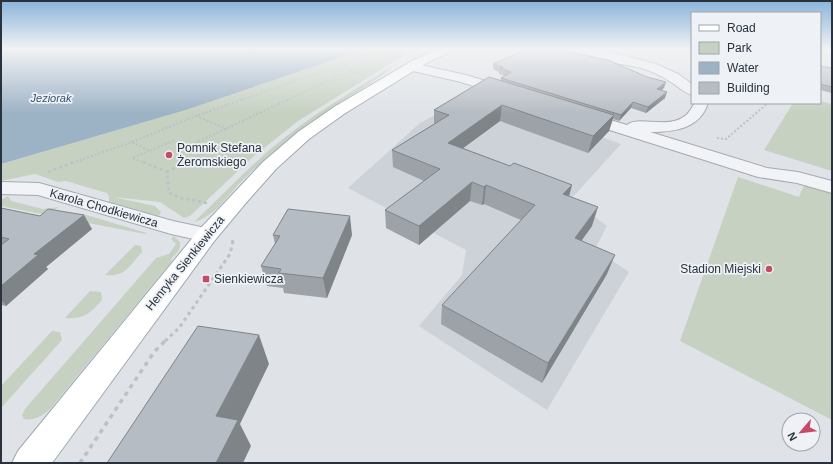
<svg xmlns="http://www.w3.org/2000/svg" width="833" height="464" viewBox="0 0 833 464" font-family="Helvetica,sans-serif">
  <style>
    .built { fill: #cdd2d9 }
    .green { fill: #c6d1c1 }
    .water { fill: #9cb2c5 }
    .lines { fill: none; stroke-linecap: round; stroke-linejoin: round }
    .minor-casing { stroke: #a5aab1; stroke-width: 2 }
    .major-casing { stroke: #9fa8b2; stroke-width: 2 }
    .path-far4 { stroke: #bdc1c6; stroke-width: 1.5; stroke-dasharray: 2 2; stroke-linecap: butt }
    .path-far3 { stroke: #bdc1c6; stroke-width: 2; stroke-dasharray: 2 2; stroke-linecap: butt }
    .path-far2 { stroke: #bdc1c6; stroke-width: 2.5; stroke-dasharray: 3 3; stroke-linecap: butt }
    .path-far1 { stroke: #bdc1c6; stroke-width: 3; stroke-dasharray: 3.5 3.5; stroke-linecap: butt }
    .path { stroke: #bdc1c6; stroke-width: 3.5; stroke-dasharray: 4.5 4.5; stroke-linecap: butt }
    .minor { fill: #f1f3f6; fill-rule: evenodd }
    .major { fill: #fff; fill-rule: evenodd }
    .wall { fill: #9da2a9 }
    .shaded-wall { fill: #7f8489 }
    .building { fill: #b6bcc4; stroke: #7f8489 }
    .poi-dot { fill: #c54b65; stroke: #eef1f5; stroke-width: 1.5 }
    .labels { text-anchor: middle; stroke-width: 3.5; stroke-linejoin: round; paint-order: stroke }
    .far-water-label { font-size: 11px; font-style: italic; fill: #36526e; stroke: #eef1f5 }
    .poi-label { font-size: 12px; fill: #29323d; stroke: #eef1f5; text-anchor: start }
    .street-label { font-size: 12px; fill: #29323d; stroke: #eef1f5 }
  </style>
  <rect width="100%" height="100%" fill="#dfe3e7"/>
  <path class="built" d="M478,92l143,52 -50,55 36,27 -12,23 34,23 -82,138 -128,-84 43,-51 4,-25 -118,-62 72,-65z"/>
  <path class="green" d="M365,49h39l2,5 -108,67 -44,35 -64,60 -6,2 -24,-16 -47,-5 42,9 6,6 -2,4 -50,-14v-6l-2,-3 -41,-12 -8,1 -23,-8 -34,7v-17l188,-55z
    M392,66l-8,8c-52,35 -102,65 -146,111 -13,14 -25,32 -44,37 31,-29 60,-61 94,-87 33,-26 69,-46 104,-69z
    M820,101l12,3v67l-68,-21 29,-47h27z
    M738,177l61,20 6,-14 27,8v229l-152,-79z
    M8,196l3,5 32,8 16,-2 -13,8 -45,-9v-6z
    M83,214l64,19 -2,1 -72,-14z
    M174,236l6,6c1,9 -4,11 -9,17l1,2 -121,147c-7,7 -17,13 -27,11l-2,-4 3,-6 131,-151 13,-4 7,-10 -5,-5z
    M135,245l6,1 1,6c-13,14 -16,25 -37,23z
    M90,291l11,1 1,8c-11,13 -19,20 -37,18z
    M52,331l8,1 2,8 -61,68v-22z"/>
  <path class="water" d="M1,49h364l-176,60 -188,55z"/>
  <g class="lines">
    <defs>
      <path id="minor" d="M582,49h16l58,15 22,10 14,10v11c-7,-2 -12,-7 -18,-11 -10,-7 -22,-13 -33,-16 -15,-4 -50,-7 -59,-19z
        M820,49h12v6l-12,-3z
        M412,63l54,12 46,14 2,3 -2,3 -5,1 -50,-15 -49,-11 -2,-3 2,-3z
        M694,103h14c-8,26 -34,29 -58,29l117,36 31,4 34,9v12l-35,-10 -39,-6 -180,-57 -3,-3 3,-3 5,-2 44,13c13,-12 54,12 67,-22z
        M1,182l38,1 134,38 42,9 3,5 -3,5 -8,2 -36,-8 -133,-39 -37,-1z"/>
      <path id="major" d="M438,49l15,1 -2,2 -23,10 -84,52 -35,25 -33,30 -31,35 -30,36 -163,223h-40l6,-12 181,-221 64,-68 35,-30 36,-25 78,-46z"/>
    </defs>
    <use href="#minor" class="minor-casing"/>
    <use href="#major" class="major-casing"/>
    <path class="path-far4" d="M464,54l12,-5
      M350,71l14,4
      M241,100l134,-47 16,-2
      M287,100l110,-51"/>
    <path class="path-far3" d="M227,129l-31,-13 48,-17
      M717,138l9,1 42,-36
      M132,142l64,-26
      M72,163l60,-21 17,9 24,-10 16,5 100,-47
      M146,163l-14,-5 17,-7
      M183,163l20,-10 -13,-7"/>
    <path class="path-far2" d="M143,162l24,10
      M185,162l-18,10 2,21 12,5 26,5
      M48,172l27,-10
      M232,242l1,-2"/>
    <path class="path-far1" d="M165,341l14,-13 51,-74 3,-13"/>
    <path class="path" d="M80,463l74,-111 12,-12"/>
    <use href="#minor" class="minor"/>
    <use href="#major" class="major"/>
  </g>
  <path class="wall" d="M493,64l171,24 -3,2 4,8 -19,15 -15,-5 -12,13 -6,-2 -4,12 -21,22 -88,-32 -37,27 47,18 62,19 -3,11 23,30 -11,15 26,33 -65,109 -101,-59 1,-19 79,-85 -37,-16 -2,1 -12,-4 -51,44 -33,-17 -1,-18 39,-29 -31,-14 -1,-17 42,-26v-14l66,-29 1,-3 4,-2 -6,-2v-2l-6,-3z
    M820,66l12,2v25l-12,-3z
    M1,208l91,21 -46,38 2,2 -42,37 -5,-1z
    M273,235h79l-25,63 -43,-5 -1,-5 -16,-2 -6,-20 14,-22z"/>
  <path class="shaded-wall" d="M666,82l-2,6 -9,7 2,-6z
    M667,92l-2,6 -19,15 2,-6z
    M633,102l-2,6 -12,13 2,-6z
    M502,105l-2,16 -53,39 1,-17z
    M614,115l-5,16 -21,22 5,-17z
    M472,182l-2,19 -51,44v-19z
    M486,185l-2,19 -2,1 2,-18z
    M572,185l-5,18 -4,-9z
    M598,207l-6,19 -23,32 6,-20z
    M84,215l8,14 -46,38 2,2 -42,37 -5,-7v-13l33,-32z
    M350,216l2,19 -25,63 -4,-20z
    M615,255l-8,19 -65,109 6,-20z
    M259,335l10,29 -29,60 11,22 -8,17h-27v-47z"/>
  <path class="building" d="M527,49h25l56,11 39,17 19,5 -9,7 10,3 -19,15 -15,-5 -12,13 -120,-37 10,-6 -11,-4 3,-1 -10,-3z
    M820,66l12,2v19l-12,-3z
    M489,77l125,38 -21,21 -91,-31 -54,38 62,23 4,-3 58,22 -9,9 35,13 -23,31 40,17 -67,108 -106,-58 93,-100 -49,-20 -2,2 -12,-5 -53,44 -34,-16 55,-41 -48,-19 57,-35 -15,-5z
    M1,208l39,8 8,-7 36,6 -50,39 4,1 -37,31v-41l8,-6 -8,-2z
    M288,209l62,7 -27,62 -44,-5 2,-4 -20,-3 19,-30 -7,-1z
    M198,326l61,9 -43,81 22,4 -22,43h-109z"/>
  <linearGradient id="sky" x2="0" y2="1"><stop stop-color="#89b3da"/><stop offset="0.43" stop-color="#f1f2f4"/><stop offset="1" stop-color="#f1f2f4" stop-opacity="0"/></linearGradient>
  <rect width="833" height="114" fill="url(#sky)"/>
  <g class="poi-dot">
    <circle cx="169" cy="155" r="4"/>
    <circle cx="769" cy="269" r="4"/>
    <rect x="202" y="275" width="8" height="8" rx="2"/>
  </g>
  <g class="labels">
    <g class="far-water-label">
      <text x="51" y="102">Jeziorak</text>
    </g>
    <g class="poi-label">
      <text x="177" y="152">Pomnik Stefana<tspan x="177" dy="14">Żeromskiego</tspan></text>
      <text x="761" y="273" text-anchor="end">Stadion Miejski</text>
      <text x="214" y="283">Sienkiewicza</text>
    </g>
    <g class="street-label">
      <text transform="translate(104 208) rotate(16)" y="4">Karola Chodkiewicza</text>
      <text transform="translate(185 263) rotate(-51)" y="4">Henryka Sienkiewicza</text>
    </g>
  </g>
  <rect width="833" height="464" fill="none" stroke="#29323d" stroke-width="4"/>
  <rect x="691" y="12" width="130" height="92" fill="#eef1f5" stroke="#9fa5ab"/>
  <rect x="699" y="25" width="20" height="6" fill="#ffffff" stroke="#9fa5ab"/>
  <text x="727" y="32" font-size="12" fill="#29323d">Road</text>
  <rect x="699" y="42" width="20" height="12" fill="#c6d1c1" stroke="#9fa5ab"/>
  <text x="727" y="52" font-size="12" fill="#29323d">Park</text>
  <rect x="699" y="62" width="20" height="12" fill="#9cb2c5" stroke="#9fa5ab"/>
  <text x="727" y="72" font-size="12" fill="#29323d">Water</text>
  <rect x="699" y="82" width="20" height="12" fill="#b6bcc4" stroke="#9fa5ab"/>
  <text x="727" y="92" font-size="12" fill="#29323d">Building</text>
  <g transform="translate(801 432) rotate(242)"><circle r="19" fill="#eef1f5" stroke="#9fa5ab"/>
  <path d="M0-3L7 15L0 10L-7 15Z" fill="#c54b65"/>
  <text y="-6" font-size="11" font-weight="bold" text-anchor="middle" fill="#29323d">N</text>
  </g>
</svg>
